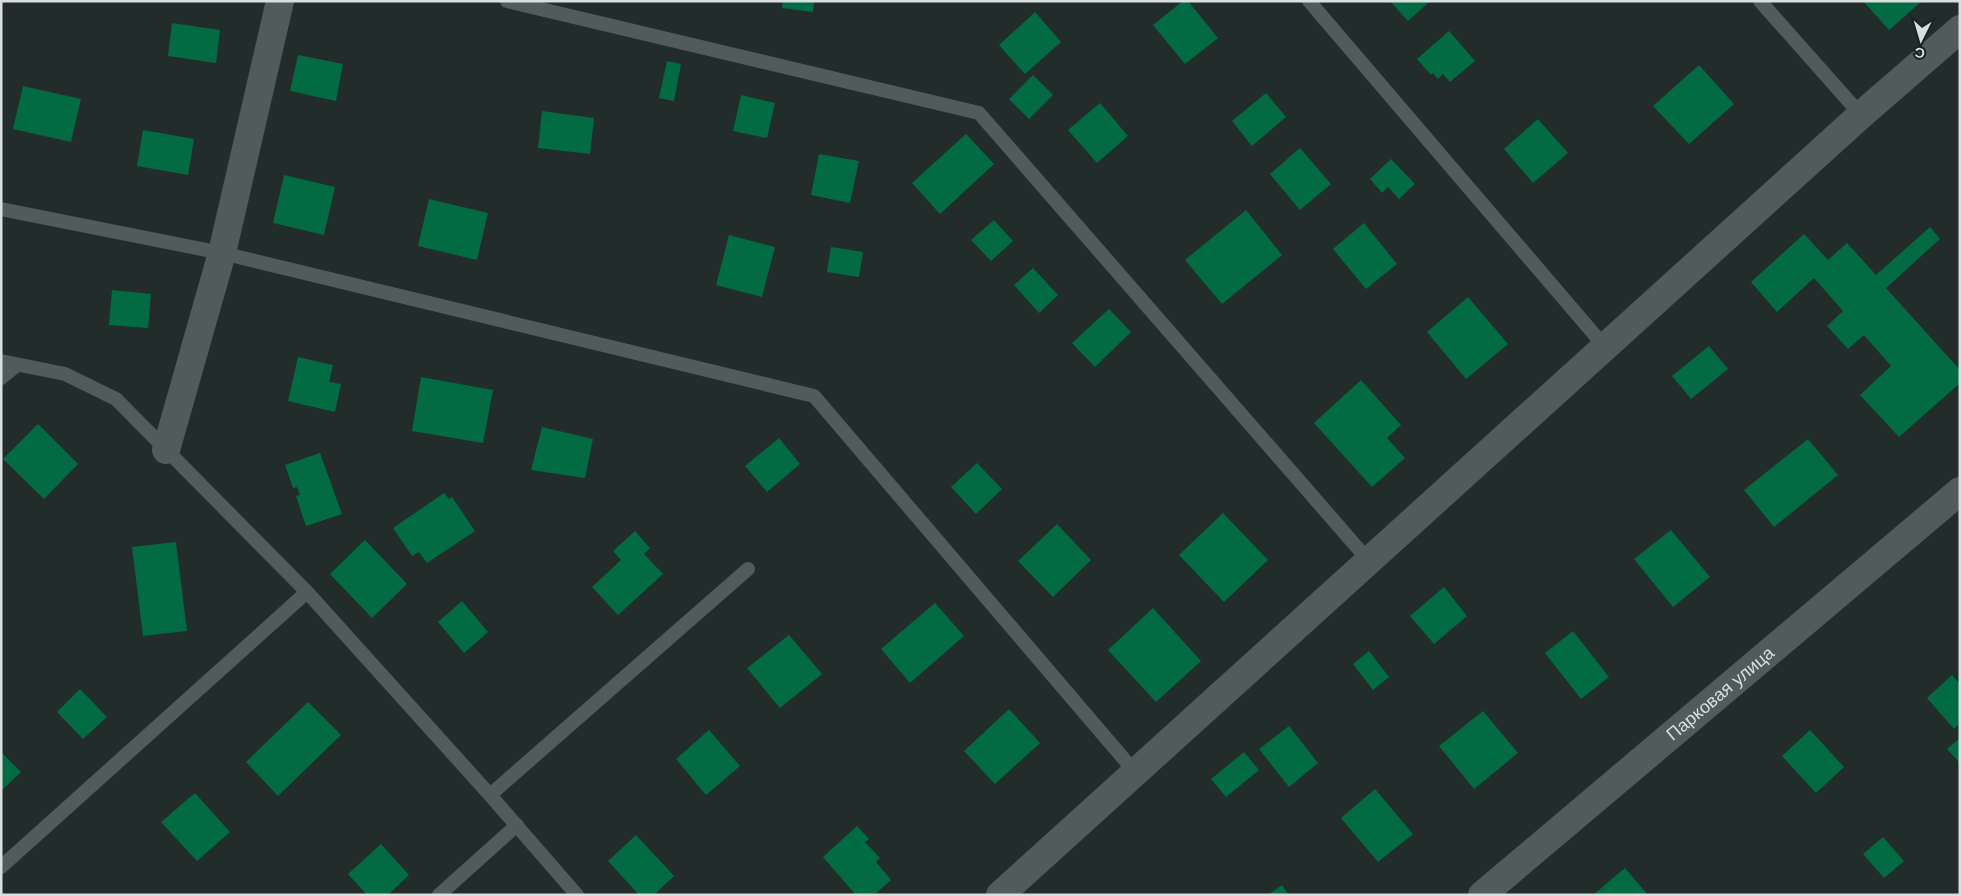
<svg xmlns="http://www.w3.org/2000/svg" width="1961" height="896" viewBox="0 0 1961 896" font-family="'DM Sans',sans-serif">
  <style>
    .building { fill: #036b43 }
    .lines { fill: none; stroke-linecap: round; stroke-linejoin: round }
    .lane { stroke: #505b5a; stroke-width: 14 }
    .street { stroke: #505b5a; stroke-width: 28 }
    .labels { text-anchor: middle; stroke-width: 4; stroke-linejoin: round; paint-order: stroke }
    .street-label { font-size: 18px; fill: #d9dfdf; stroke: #192322 }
  </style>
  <rect width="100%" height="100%" fill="#222c2b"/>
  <path class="building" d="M783,1h31l-1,11 -31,-4z
    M1183,1h5l30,37 -33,26 -32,-39z
    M1390,1h40l-22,20z
    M1863,1h59l-33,29z
    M1035,12l26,30 -36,32 -26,-29z
    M172,23l48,7 -4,33 -48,-7z
    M1449,31l26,30 -25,21 -7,-8 -5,5 -5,-6 -2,2 -14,-16z
    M298,55l45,9 -7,37 -46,-10z
    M667,61l14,3 -7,37 -15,-3z
    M1699,65l35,39 -45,40 -36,-38z
    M1033,75l20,20 -24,24 -20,-20z
    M23,86l58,13 -10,43 -58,-13z
    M1266,93l20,24 -34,29 -20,-25z
    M741,95l34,8 -8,35 -34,-7z
    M1100,103l28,33 -31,27 -29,-33z
    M542,111l52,7 -4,36 -52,-6z
    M1538,119l30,34 -35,30 -29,-34z
    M143,130l51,9 -6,36 -51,-9z
    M966,134l28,30 -54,50 -28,-31z
    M1300,148l31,36 -31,26 -30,-36z
    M819,154l40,7 -9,42 -39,-8z
    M1391,159l24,25 -16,15 -11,-12 -6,6 -12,-14z
    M284,175l51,12 -11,48 -51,-12z
    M429,199l59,14 -11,47 -59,-14z
    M1246,210l36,45 -60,49 -37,-44z
    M994,220l19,21 -22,20 -20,-21z
    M1364,223l33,41 -31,25 -33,-40z
    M1930,227l10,12 -54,49 74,82v13l-61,54 -39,-42 31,-29 -27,-31 -16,14 -21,-23 16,-15 -29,-33 -37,34 -26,-30 53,-48 24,26 19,-17 29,32z
    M729,235l46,12 -13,50 -46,-12z
    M831,247l32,5 -4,25 -32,-5z
    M1033,268l25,27 -19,18 -25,-28z
    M112,290l39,4 -3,34 -39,-3z
    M1468,297l40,47 -42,35 -39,-47z
    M1109,309l22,23 -36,35 -23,-24z
    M1709,346l19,23 -37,30 -19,-23z
    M298,357l35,8 -4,17 12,2 -6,28 -47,-11z
    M421,377l72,13 -10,53 -71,-12z
    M1361,380l40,45 -14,13 18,20 -33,29 -58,-64z
    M38,424l40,40 -34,35 -41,-40z
    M542,427l51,12 -8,39 -54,-8z
    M779,438l21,26 -33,28 -22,-26z
    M1808,439l30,36 -64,52 -30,-37z
    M320,453l22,61 -36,12 -10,-30 4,-1 -3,-8 -4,1 -8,-23z
    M977,463l25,26 -26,25 -25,-27z
    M444,493l5,6 3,-2 23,34 -48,32 -8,-11 -7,4 -19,-28z
    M1223,513l45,47 -44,42 -45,-47z
    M1057,524l34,36 -38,37 -35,-36z
    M1671,530l39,47 -37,30 -39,-48z
    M635,531l15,17 -6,6 19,20 -45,41 -26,-28 29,-27 -8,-9z
    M365,540l42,44 -35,34 -42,-44z
    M176,542l11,89 -44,5 -11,-89z
    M1444,587l23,29 -33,28 -24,-28z
    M462,601l26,31 -24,21 -26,-31z
    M935,603l29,33 -54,47 -29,-34z
    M1153,608l48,53 -45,41 -48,-52z
    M1573,631l36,46 -28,22 -36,-46z
    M789,635l33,39 -42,34 -33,-40z
    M1369,651l20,26 -16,13 -20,-26z
    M1952,675l8,9v39l-6,6 -27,-31z
    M80,689l27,28 -24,22 -26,-27z
    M308,702l33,33 -63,61 -32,-34z
    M1009,709l31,34 -45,41 -31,-33z
    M1483,711l35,42 -44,36 -35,-43z
    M1289,726l29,37 -29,24 -30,-38z
    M709,730l31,36 -34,29 -30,-36z
    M1810,730l34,37 -28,26 -34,-37z
    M1960,738v25l-13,-14z
    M1,752l20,20 -20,19z
    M1244,752l15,18 -33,27 -15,-18z
    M1375,789l38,45 -35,28 -37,-44z
    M195,793l35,39 -33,29 -36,-39z
    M857,826l12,13 -4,3 15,16 -4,4 15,18 -17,15h-18l-33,-38z
    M636,835l38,41 -20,19h-15l-31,-34z
    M1883,837l21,24 -20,17 -21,-24z
    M381,844l28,31 -21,20h-21l-19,-21z
    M1625,868l23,27h-55z
    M1282,885l7,10h-21z"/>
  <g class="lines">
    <path class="lane" d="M507,1l472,112 390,448
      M1309,1l296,346
      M1760,1l101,114
      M1,209l221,44 592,143 321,376
      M1,361l64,13 51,25 191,193 183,203 87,100
      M1,378l16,-13
      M490,795l258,-226
      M1,867l306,-275
      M439,895l78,-70"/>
    <g class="street">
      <path d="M166,450l56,-197 58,-252"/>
      <path d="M1000,895l861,-780 99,-86"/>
      <path id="s1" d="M1482,895l478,-404"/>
    </g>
  </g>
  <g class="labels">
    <g class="street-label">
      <text dy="6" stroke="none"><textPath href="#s1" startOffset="312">Парковая улица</textPath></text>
    </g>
  </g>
  <rect width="1961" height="896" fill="none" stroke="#d9dfdf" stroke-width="5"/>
  <g transform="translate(1921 40) rotate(185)" stroke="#192322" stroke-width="4" paint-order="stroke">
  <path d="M0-4L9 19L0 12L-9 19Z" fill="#d9dfdf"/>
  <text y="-8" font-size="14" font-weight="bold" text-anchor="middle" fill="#d9dfdf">С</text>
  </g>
</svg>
